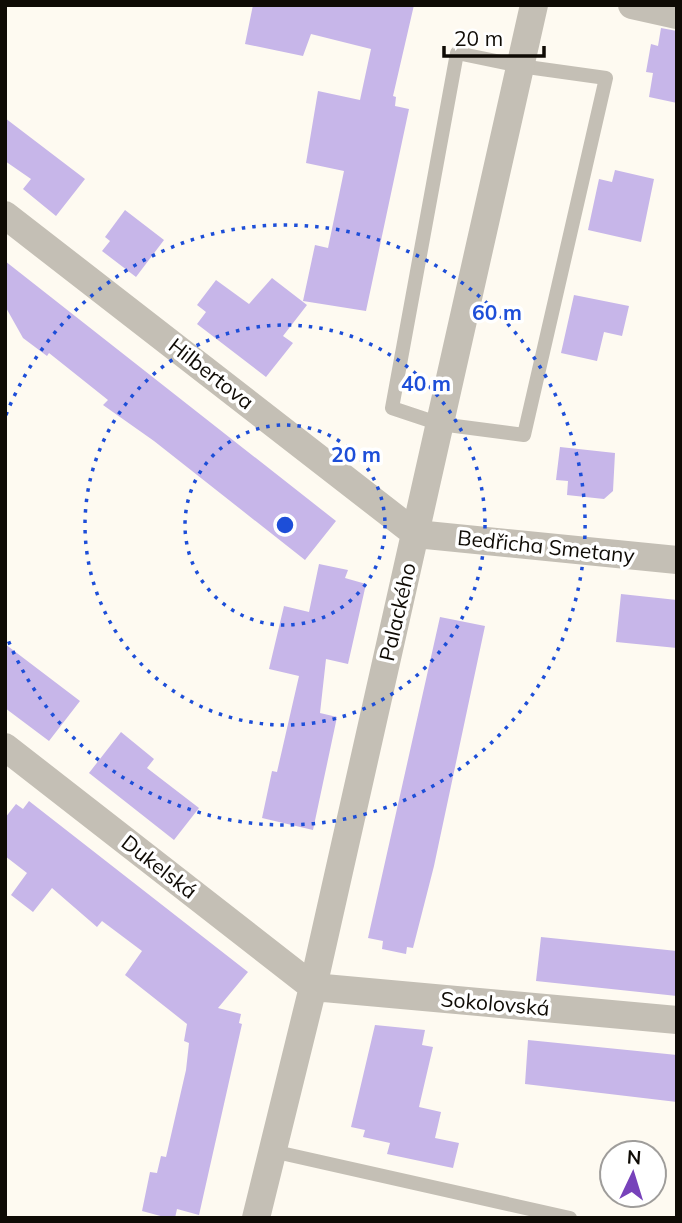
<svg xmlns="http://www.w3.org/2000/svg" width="682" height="1223" viewBox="0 0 682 1223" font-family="Mulish,sans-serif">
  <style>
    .building { fill: #c7b6e9 }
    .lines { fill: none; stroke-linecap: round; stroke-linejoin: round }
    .service { stroke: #c4bfb5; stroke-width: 14 }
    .minor { stroke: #c4bfb5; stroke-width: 28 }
    .ring { fill: none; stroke: #1d4ed8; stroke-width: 3.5; stroke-dasharray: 3.5 7 }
    .labels { text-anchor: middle; stroke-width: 7; stroke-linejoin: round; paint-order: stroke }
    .street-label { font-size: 21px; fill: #0f0b05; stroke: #fff }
    .centre { fill: #1d4ed8; stroke: #fff; stroke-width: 3.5 }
    .ring-label { font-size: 21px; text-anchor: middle; font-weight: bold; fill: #1d4ed8; stroke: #fff; stroke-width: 7; stroke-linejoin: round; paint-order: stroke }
  </style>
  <rect width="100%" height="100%" fill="#fefaf1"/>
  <path class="building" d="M253,5h161l-21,91 3,1 -1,9 14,3 -43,202 -63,-10 12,-56 13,3 16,-77 -38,-8 12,-72 42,9 11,-51 -60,-15 -8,22 -58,-12z
    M661,28l16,3v72l-28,-6 4,-24 -7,-1 5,-28 7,2z
    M5,118l80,61 -29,37 -33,-27 8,-10 -26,-18z
    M615,170l39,9 -13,63 -53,-12 11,-51 13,3z
    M125,210l39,30 -28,37 -34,-26 8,-10 -5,-4z
    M5,261l331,260 -31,39 -151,-119 -51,-36 5,-5 -59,-47 -2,3 -24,-18 -18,-32z
    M272,278l35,27 -24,31 10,7 -27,34 -69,-53 9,-12 -9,-7 19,-25 33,24z
    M574,295l55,11 -7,30 -18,-4 -7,29 -36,-8z
    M560,447l55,6 -2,38 -9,8 -37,-4 1,-14 -12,-1z
    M319,564l29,6 -3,8 21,6 -18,80 -22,-5 -6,54 17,4 -24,113 -51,-12 10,-47 5,1 22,-96 -30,-7 15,-63 25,6z
    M621,594l56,6v48l-61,-6z
    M440,617l45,9 -51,240 -21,82 -6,-1 -1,7 -24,-5 1,-8 -15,-3z
    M5,644l75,57 -31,40 -44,-33z
    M121,732l33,27 -7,9 52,40 -25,32 -85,-67z
    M29,801l219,171 -30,36 23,6 -2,9 3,1 -43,191 -22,-6 -2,9h-7l-26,-7 8,-39 7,1 4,-17 5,1 20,-87 3,-27 -5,-2 3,-17 -62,-49 17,-24 -40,-30 -5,6 -45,-39 -19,24 -22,-17 16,-22 -22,-17v-38l11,-14 7,5z
    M541,937l136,14v45l-141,-15z
    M375,1025l50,5 -3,15 11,2 -14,60 22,5 -6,26 24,5 -6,25 -66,-14 3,-11 -27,-6 2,-7 -14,-3z
    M528,1040l149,15v47l-152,-18z"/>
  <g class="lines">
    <path class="service" d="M457,53l63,13 86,12 -82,357 -84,-11 -48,-16z
      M272,1151l298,67"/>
    <path class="minor" d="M632,5l45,10
      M5,215l411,319
      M416,534l261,26
      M5,747l308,240 364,33
      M256,1218l57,-231 221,-982"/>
  </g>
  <g class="ring">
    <circle cx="285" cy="525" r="100"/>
    <circle cx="285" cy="525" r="200"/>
    <path d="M6 415A300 300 0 1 1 6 635"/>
  </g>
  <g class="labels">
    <g class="street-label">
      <text transform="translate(211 374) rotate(38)" y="7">Hilbertova</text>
      <text transform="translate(546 547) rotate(6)" y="7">Bedřicha Smetany</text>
      <text transform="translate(398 612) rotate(-77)" y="7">Palackého</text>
      <text transform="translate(159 867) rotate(38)" y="7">Dukelská</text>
      <text transform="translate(495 1004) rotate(5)" y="7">Sokolovská</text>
    </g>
  </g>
  <circle cx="285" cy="525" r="10" class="centre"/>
  <g class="ring-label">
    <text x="497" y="320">60 m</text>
    <text x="426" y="391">40 m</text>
    <text x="356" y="462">20 m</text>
  </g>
  <rect width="682" height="1223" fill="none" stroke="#0f0b05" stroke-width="14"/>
  <g transform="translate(633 1174) rotate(4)"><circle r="33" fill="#ffffff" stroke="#9f9d9b" stroke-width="2"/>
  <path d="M0-5L12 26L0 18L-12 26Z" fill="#7742ba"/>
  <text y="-10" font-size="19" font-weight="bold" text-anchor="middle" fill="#0f0b05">N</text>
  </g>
  <path d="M444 46v10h100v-10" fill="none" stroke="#0f0b05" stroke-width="3.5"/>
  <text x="454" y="46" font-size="21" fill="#0f0b05" stroke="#ffffff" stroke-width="5" paint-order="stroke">20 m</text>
</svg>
